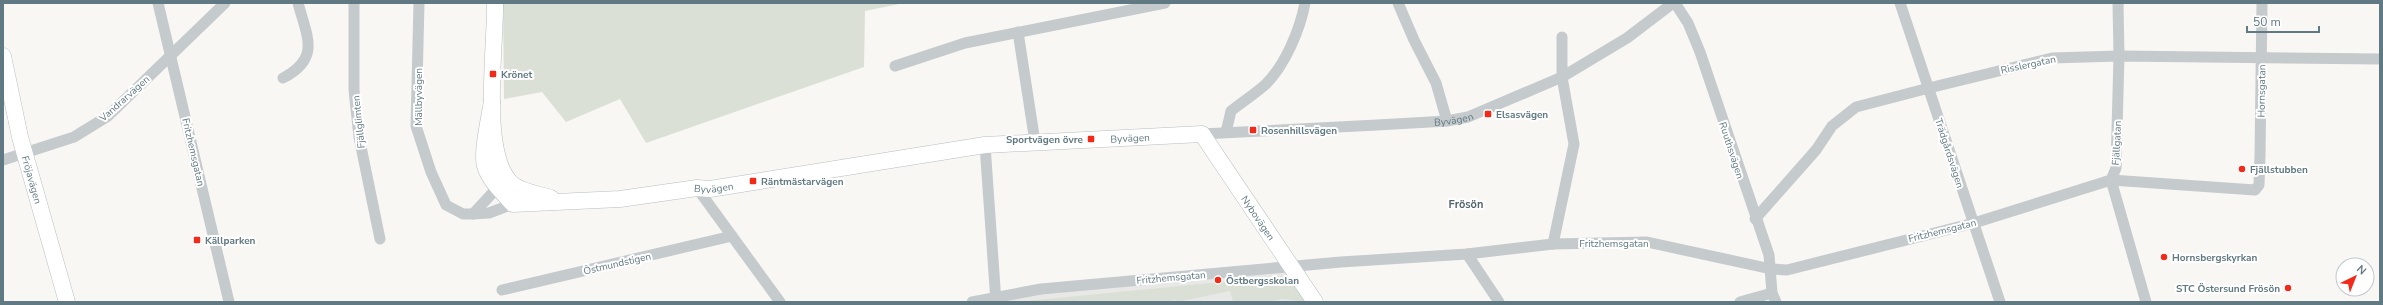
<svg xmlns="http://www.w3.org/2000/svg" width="2383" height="305" viewBox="0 0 2383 305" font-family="'Nunito Sans',sans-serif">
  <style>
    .built { fill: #e8e9e7 }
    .green { fill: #dae0d5 }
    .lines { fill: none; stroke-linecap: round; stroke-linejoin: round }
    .secondary-casing { stroke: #b7bec1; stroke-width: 17 }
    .street { stroke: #c5cacd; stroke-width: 11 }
    .secondary { stroke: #fff; stroke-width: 16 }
    .poi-dot { fill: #f12a1a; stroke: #fff; stroke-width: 1.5 }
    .labels { text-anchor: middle; stroke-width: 4; stroke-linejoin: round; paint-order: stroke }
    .street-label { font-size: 10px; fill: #607982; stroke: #fff }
    .poi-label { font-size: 10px; font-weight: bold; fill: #607982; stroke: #fff; text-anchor: start }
    .neighbourhood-label { font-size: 11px; font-weight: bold; fill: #53656c; stroke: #fff }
  </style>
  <rect width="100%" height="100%" fill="#f8f7f4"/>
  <path class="built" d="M1291,267l24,35h-319l22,-8z"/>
  <path class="green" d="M503,3h401l-39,8 -1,56 -218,76 -26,-44 -54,23 -24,-30 -38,7z
    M1282,276h8l19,26 -27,-3 -14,3h-35l-3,-11 -53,11 -2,-2 -11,2h-149z"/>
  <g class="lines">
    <defs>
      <g id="secondary">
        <path d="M495,3c1,42 -15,149 16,180 9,9 28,11 40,15"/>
        <path id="s2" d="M3,56l17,81 47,165"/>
        <path id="s3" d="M492,101c-2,14 -11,52 -7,65 4,14 18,27 28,38l107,-5 77,-11 13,1 275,-44 217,-11 113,168"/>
      </g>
    </defs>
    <use href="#secondary" class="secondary-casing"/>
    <g class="street">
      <path d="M158,3l71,299"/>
      <path d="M354,3v87l5,47 21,102"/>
      <path d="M419,3l-3,123 15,46 15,33 17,9h10l16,-1 24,-9 1,-7"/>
      <path d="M1398,3l16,37 22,43 11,38"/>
      <path d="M1675,3l13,20 12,29 69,203 3,38 4,9"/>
      <path d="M1900,3l100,299"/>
      <path d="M2118,3l1,53 -3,112 -5,12 35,122"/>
      <path d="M1018,32l17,110"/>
      <path d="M895,66l70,-23 200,-40"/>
      <path d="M283,78c38,-20 24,-41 15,-75"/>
      <path d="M1226,132l5,-21c11,-9 24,-17 35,-27 19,-19 34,-54 39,-81"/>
      <path id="s1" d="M1202,134l175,-9 70,-4 21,-4 94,-40 65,-39 46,-35"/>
      <path d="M985,145l11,157"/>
      <path d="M3,160l71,-23 34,-21 117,-113"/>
      <path d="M697,188l83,114"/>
      <path d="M473,214l25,-27 6,-3"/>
      <path d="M1755,219l61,-69 16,-24 24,-19 73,-19 123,-30 67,-2 261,3"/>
      <path d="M1553,244l21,-100 -12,-67v-40"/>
      <path d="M1467,254l32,48"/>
      <path d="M502,290l230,-54"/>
      <path d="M972,302l69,-13 300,-27 126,-8 86,-10 94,-2 124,27 16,1 187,-47 137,-43 144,10 4,-5 1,-29 2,-153"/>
      <path d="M1740,302l32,-9"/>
    </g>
    <use href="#secondary" class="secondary"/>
  </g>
  <g class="poi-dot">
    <rect x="489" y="70" width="8" height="8" rx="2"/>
    <rect x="1484" y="110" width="8" height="8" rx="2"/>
    <rect x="1249" y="126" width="8" height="8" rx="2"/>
    <rect x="1087" y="135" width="8" height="8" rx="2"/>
    <circle cx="2242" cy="169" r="4"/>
    <rect x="749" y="177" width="8" height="8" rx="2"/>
    <rect x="193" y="236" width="8" height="8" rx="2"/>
    <circle cx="2164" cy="257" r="4"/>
    <circle cx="1218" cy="280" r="4"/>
    <circle cx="2288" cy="288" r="4"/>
  </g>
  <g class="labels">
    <g class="street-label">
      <text transform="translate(2028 64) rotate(-12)" y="4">Risslergatan</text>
      <text transform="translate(2261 91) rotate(-89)" y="4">Hornsgatan</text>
      <text transform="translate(418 97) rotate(-90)" y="4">Mällbyvägen</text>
      <text transform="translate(124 98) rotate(-42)" y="4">Vandrarvägen</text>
      <text dy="4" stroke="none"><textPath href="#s1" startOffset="252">Byvägen</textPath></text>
      <text transform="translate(358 122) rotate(-96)" y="4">Fjällglimten</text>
      <text dy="4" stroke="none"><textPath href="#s3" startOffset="735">Byvägen</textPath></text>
      <text transform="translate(2116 143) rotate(-87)" y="4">Fjällgatan</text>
      <text transform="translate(1732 150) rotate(72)" y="4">Ruuthsvägen</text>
      <text transform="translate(194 152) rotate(77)" y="4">Fritzhemsgatan</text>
      <text transform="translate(1950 153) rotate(72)" y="4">Trädgårdsvägen</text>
      <text dy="4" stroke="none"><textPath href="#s2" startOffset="127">Fröjavägen</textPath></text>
      <text dy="4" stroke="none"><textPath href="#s3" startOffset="315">Byvägen</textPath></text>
      <text dy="4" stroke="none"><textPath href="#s3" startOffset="908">Nybovägen</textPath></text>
      <text transform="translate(1942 230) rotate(-14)" y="4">Fritzhemsgatan</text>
      <text x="1614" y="247">Fritzhemsgatan</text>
      <text transform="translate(617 263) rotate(-13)" y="4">Östmundstigen</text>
      <text transform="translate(1171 277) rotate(-5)" y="4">Fritzhemsgatan</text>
    </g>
    <g class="poi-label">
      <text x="501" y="78">Krönet</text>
      <text x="1496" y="118">Elsasvägen</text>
      <text x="1261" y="134">Rosenhillsvägen</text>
      <text x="1083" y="143" text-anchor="end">Sportvägen övre</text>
      <text x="2250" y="173">Fjällstubben</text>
      <text x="761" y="185">Räntmästarvägen</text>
      <text x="205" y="244">Källparken</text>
      <text x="2172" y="261">Hornsbergskyrkan</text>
      <text x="1226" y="284">Östbergsskolan</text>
      <text x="2280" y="292" text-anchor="end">STC Östersund Frösön</text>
    </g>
    <g class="neighbourhood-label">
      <text x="1466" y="208">Frösön</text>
    </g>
  </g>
  <rect width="2383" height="305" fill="none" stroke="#607982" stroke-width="8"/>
  <g transform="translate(2355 277) rotate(43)"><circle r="19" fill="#ffffff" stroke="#bfc9cd"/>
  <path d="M0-3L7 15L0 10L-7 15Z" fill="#f12a1a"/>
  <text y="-6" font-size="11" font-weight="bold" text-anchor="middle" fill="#607982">N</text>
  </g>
  <path d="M2247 26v6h72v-6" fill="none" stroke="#607982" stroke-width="2"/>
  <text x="2253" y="26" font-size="12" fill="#607982" stroke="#ffffff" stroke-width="3" paint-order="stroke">50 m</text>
</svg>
